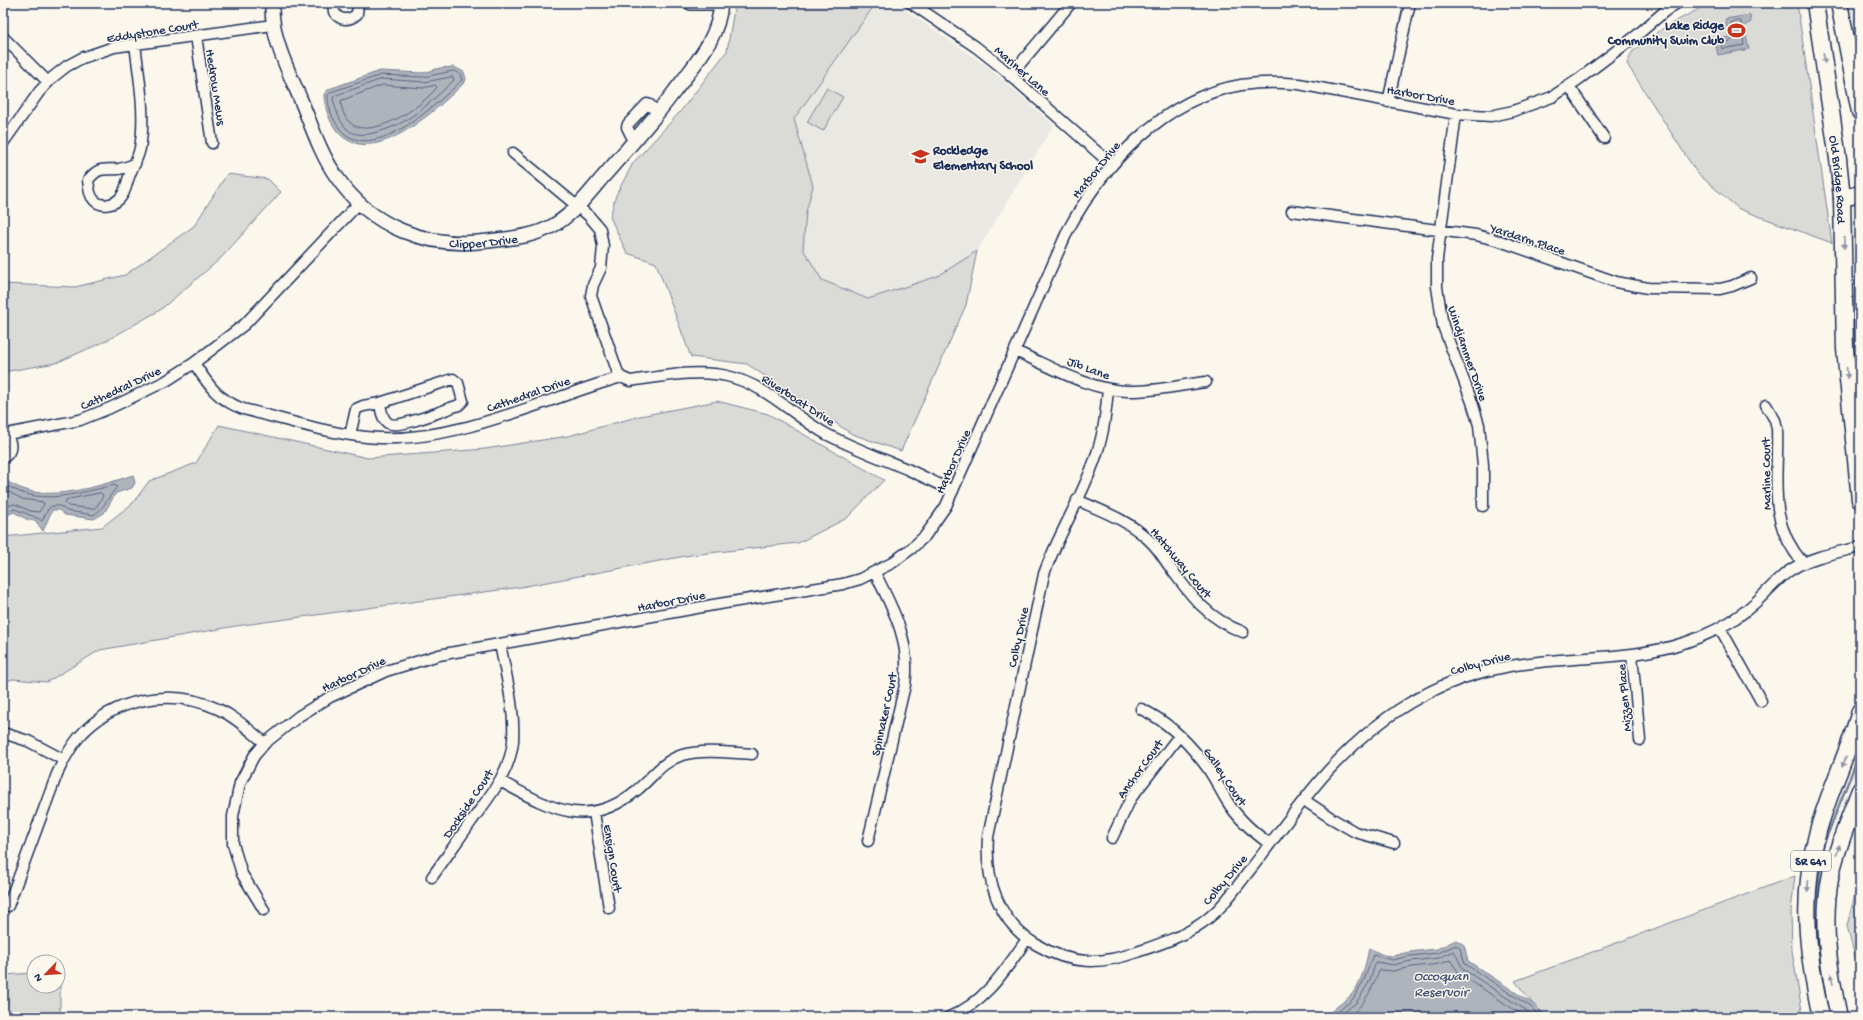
<svg xmlns="http://www.w3.org/2000/svg" width="1863" height="1020" viewBox="0 0 1863 1020" font-family="'Gochi Hand',sans-serif">
  <style>
    .built { fill: #eae8e2 }
    .green { fill: #dadad7; stroke: #7a849a }
    .water { fill: #afb3bb; stroke: #747e96 }
    .lines { fill: none; stroke-linecap: round; stroke-linejoin: round }
    .shore { stroke: #566483; stroke-width: 1 }
    .stream { stroke: #747e96; stroke-width: 2.5 }
    .minor-casing { stroke: #1b2f5e; stroke-width: 13 }
    .tertiary-casing { stroke: #1b2f5e; stroke-width: 16 }
    .primary-casing { stroke: #1b2f5e; stroke-width: 19 }
    .minor { stroke: #fbf7ec; stroke-width: 10 }
    .tertiary { stroke: #fbf7ec; stroke-width: 13 }
    .primary { stroke: #fbf7ec; stroke-width: 16 }
    .oneway { fill: #8b93a5 }
    .labels { text-anchor: middle; stroke-width: 3; stroke-linejoin: round; paint-order: stroke }
    .shield { fill: #fbf7ec; stroke: #5e6b89; stroke-width: 1 }
    .shield-label { font-size: 12px; font-weight: bold; fill: #1b2f5e }
    .poi-label { font-size: 13px; font-weight: bold; fill: #1b2f5e; stroke: #fbf7ec; text-anchor: end }
    .street-label { font-size: 13px; fill: #1b2f5e; stroke: #fbf7ec }
    .water-label { font-size: 14px; font-style: italic; fill: #47577a; stroke: #fbf7ec }
  </style>
  <rect width="100%" height="100%" fill="#fbf7ec"/>
  <filter id="ink" filterUnits="userSpaceOnUse"><feTurbulence type="fractalNoise" baseFrequency=".025" numOctaves="2"/><feDisplacementMap in="SourceGraphic" scale="8" xChannelSelector="R" yChannelSelector="G"/><feConvolveMatrix kernelMatrix="1 2 1 2 8 2 1 2 1" color-interpolation-filters="sRGB"/></filter>
  <g filter="url(#ink)">
    <path class="built" d="M876,3h19l92,63 67,59 -77,126 -39,25 -70,23 -46,-19 -19,-32 3,-36 7,-26 -19,-67z
      M1846,3h14v87z"/>
    <path class="green" d="M756,3h120l-82,116 19,67 -7,26 -3,37 19,31 46,19 70,-23 39,-25 -11,54 -65,146 -49,-17 -105,-70 -56,-7 -35,-94 -29,-10 -17,-36 6,-22 17,-32 47,-51 47,-61 7,-42z
      M1710,3h87l35,240 -93,-34 -42,-36 -70,-109 5,-12 33,-25z
      M827,88l16,9 -20,34 -16,-9z
      M227,174l41,5 13,13 -61,67 -60,51 -54,31 -50,22 -53,9v-88l72,3 50,-12 69,-49z
      M1860,267v134l-5,-58 -1,-41 1,-24z
      M717,401l51,13 116,66 -37,38 -49,25 -107,12 -170,32 -285,39 -136,24 -53,32 -34,-3 -10,3v-145l99,-10 31,-24 16,-22 47,-18 23,-38 149,33 117,-9 83,-13 72,-20z
      M1860,874v103l-13,-51z
      M1795,876l-4,35 1,40 11,66h-256l-14,-13 -18,-23z
      M58,972h2v45h-57v-42l31,-2v13h24z"/>
    <path class="water" d="M1750,15l1,7 -7,4 5,23 -31,6 -3,-15 14,-3 -4,-18z
      M454,67l10,5 2,7 -1,3c-25,24 -93,91 -128,49 -8,-10 -13,-25 -13,-37l5,-5 51,-18 43,2 17,-5z
      M133,475l2,8 -3,5 -16,5 -12,20 -10,6 -29,-4 -6,-5h-7l-9,21 -8,-11h-7l-14,-8 -11,5v-38c7,4 15,9 23,11 30,10 77,-5 107,-15z
      M1456,940l8,5 4,16 65,43 13,13h-219c5,-8 13,-12 21,-19 13,-11 18,-34 21,-50l14,7 9,1 17,-4 28,-3z"/>
    <g class="lines">
      <path class="shore" d="M1739,21l2,1 3,23 -22,4 -1,-6 9,-2 3,-3 -2,-15z
        M454,71l6,3 2,6c-23,22 -90,87 -122,49 -7,-9 -13,-23 -12,-34l3,-3 50,-17 42,2z
        M453,77l1,3c-24,23 -47,46 -81,53 -8,2 -19,3 -26,-4 -8,-8 -11,-19 -14,-30l1,-3 48,-17 42,3z
        M383,85l40,3 12,-3 2,2c-13,19 -73,60 -91,31 -3,-5 -5,-11 -5,-17z
        M3,484c7,3 15,8 23,10 29,8 60,-3 89,-9l2,2c-8,9 -13,21 -23,28l-27,-4 -7,-5h-8l-4,3 -6,12c-7,-5 -18,-8 -27,-12l-12,3
        M3,489l19,10 21,3 1,2 -5,8 -9,-1 -15,-7 -12,3
        M101,493l2,3 -6,10 -4,3 -25,-3 -3,-3 1,-3z
        M1332,1017l21,-18 11,-19 9,-25 19,5 18,-4 28,-3 18,-8 4,3 5,16 66,43 10,10
        M1338,1017l19,-15 12,-20 7,-20 17,3 18,-4 28,-3 15,-7 9,18 64,42 7,6
        M1348,1017c21,-16 21,-26 32,-47l13,1 19,-4 27,-3 11,-4 9,13 66,44"/>
      <path class="stream" d="M1816,903l7,-57 37,-94"/>
      <defs>
        <path id="minor" d="M333,3l1,9c6,9 15,9 23,2l1,-11
          M911,3l65,44 24,19 112,99
          M196,36l16,107
          M3,37l45,45
          M1010,76l61,-73
          M1569,86l35,52
          M1388,102l22,-99
          M1456,114l-19,145v28l6,39 29,76 7,23 4,40v41
          M634,141l-7,-14 1,-3 19,-20 3,1 8,8
          M3,143l36,-51 14,-15 14,-11 15,-8 32,-11 159,-22
          M513,153l76,63 11,13 3,17 -2,22 -8,17 -2,11 27,77 3,4 9,4c31,-4 66,-12 97,-5 40,9 66,40 101,59 26,13 52,23 79,34 15,7 31,15 46,22
          M135,164c-5,2 -11,4 -16,5 -17,1 -19,-3 -31,11 1,7 1,15 6,20 7,8 21,5 27,-3 5,-6 5,-13 8,-20 3,-10 9,-18 11,-29 6,-34 -1,-70 -5,-104
          M1292,211l184,24 24,6 116,41 32,6 72,1 12,-3 19,-8
          M1015,351c35,15 73,39 112,40 26,1 53,-6 79,-9
          M194,363c15,23 23,36 49,46 45,11 91,27 137,29 80,3 165,-39 241,-61
          M1108,389c-2,22 -4,43 -11,64 -13,42 -38,79 -53,121l-56,263c-3,42 10,86 49,108 34,20 64,20 100,7 23,-8 45,-15 65,-29 20,-14 33,-34 48,-53 26,-33 50,-68 78,-99 28,-30 58,-56 94,-75 26,-14 55,-24 83,-29 65,-13 133,-4 195,-30 20,-8 40,-20 56,-35 12,-11 22,-24 36,-33 21,-13 44,-16 68,-22
          M1766,405l9,15 2,8c2,52 -11,92 26,135
          M3,434c10,6 10,18 0,24
          M350,435l6,-26 7,-3 17,-3 73,-24 5,4 5,18 -4,4c-13,4 -61,25 -71,18 -6,-4 -7,-13 -8,-20
          M7,436l5,-3 68,-13 30,-12 56,-27 28,-18 51,-39 114,-121
          M1077,500c25,11 51,20 72,40 8,7 14,17 20,26 22,30 39,53 74,66
          M1720,628l41,73
          M1632,655l8,85
          M1141,709c24,11 46,32 62,53 10,12 16,26 24,39 11,18 26,31 43,43
          M3,733l25,8 36,19
          M500,781c48,26 87,51 137,9 15,-12 24,-28 45,-35 22,-6 48,-2 70,-1
          M1304,800l27,18 24,14 39,11
          M594,812l15,96
          M1112,838l19,-40 48,-62
          M868,841l37,-156c6,-44 -11,-74 -30,-112
          M432,877c13,-18 26,-37 39,-55 18,-25 39,-49 42,-81 2,-32 -7,-66 -13,-97
          M8,906l49,-132c6,-13 13,-26 22,-37 34,-39 93,-50 139,-28 18,8 32,22 47,34
          M264,910l-22,-36 -9,-30v-28l7,-33 14,-27 11,-13 34,-27 31,-19 56,-26 53,-16 274,-50 130,-21 17,-5 32,-16 20,-15 13,-12 21,-30 122,-276c36,-66 95,-132 173,-145 19,-3 38,-3 58,-1l157,30 35,2 22,-5 39,-14 27,-18 57,-43 29,-25 12,-8
          M949,1017c36,-14 57,-48 78,-78"/>
        <g id="tertiary">
          <path id="s1" d="M272,3c-1,34 15,65 28,95 11,26 20,55 36,78 35,52 92,73 152,65 23,-3 46,-4 66,-16 19,-11 34,-30 48,-47 17,-19 33,-38 49,-57 12,-14 22,-28 33,-42 18,-24 35,-45 37,-76"/>
          <path d="M691,3h25"/>
        </g>
        <g id="primary">
          <path id="s2" d="M1815,3l23,156 4,39 3,151 15,151"/>
          <path d="M1839,3l21,109"/>
          <path d="M1842,198l18,-4"/>
          <path d="M1821,1017c-14,-64 -21,-121 -3,-186 11,-41 31,-78 42,-120"/>
          <path d="M1839,1017c-10,-46 -18,-96 -8,-143 7,-29 18,-56 29,-84"/>
        </g>
      </defs>
      <use href="#minor" class="minor-casing"/>
      <use href="#tertiary" class="tertiary-casing"/>
      <use href="#primary" class="primary-casing"/>
      <use href="#minor" class="minor"/>
      <use href="#tertiary" class="tertiary"/>
      <use href="#primary" class="primary"/>
    </g>
    <defs><path id="oneway-solid" d="M-6-.8H1V-3.2L6.5 0L1 3.2V.8H-6Z"/></defs>
    <g class="oneway">
      <use href="#oneway-solid" transform="translate(1824 58) rotate(82)"/>
      <use href="#oneway-solid" transform="translate(1844 243) rotate(89)"/>
      <use href="#oneway-solid" transform="translate(1847 373) rotate(86)"/>
      <use href="#oneway-solid" transform="translate(1844 762) rotate(112)"/>
      <use href="#oneway-solid" transform="translate(1838 850) rotate(-73)"/>
      <use href="#oneway-solid" transform="translate(1808 886) rotate(95)"/>
      <use href="#oneway-solid" transform="translate(1832 979) rotate(-100)"/>
    </g>
  </g>
  <defs>
    <symbol id="stadium-bare" viewBox="-9 -9 18 18"><path d="M0-5a6.5 5 0 1 0 0 10a6.5 5 0 1 0 0-10ZM-3.5-1.8h7v3.6h-7Z" fill="#c8321e" stroke="#fbf7ec" stroke-width="2.5" paint-order="stroke"/></symbol>
    <symbol id="school-bare" viewBox="-9 -9 18 18"><path d="M0-5L7-2L0 1L-7-2ZM-4 1L0 2.5L4 1V4Q0 6-4 4Z" fill="#c8321e" stroke="#fbf7ec" stroke-width="2.5" paint-order="stroke"/></symbol>
  </defs>
  <g fill-rule="evenodd">
    <use href="#stadium-bare" x="1724" y="18" width="25" height="25"/>
    <use href="#school-bare" x="908" y="144" width="25" height="25"/>
  </g>
  <g class="labels">
    <rect class="shield" x="1791" y="851" width="40" height="20" rx="3"/>
    <g class="shield-label">
      <text x="1811" y="865">SR 641</text>
    </g>
    <g class="poi-label">
      <text x="1724" y="29">Lake Ridge<tspan x="1724" dy="15">Community Swim Club</tspan></text>
      <text x="933" y="154" text-anchor="start">Rockledge<tspan x="933" dy="15">Elementary School</tspan></text>
    </g>
    <g class="street-label">
      <text transform="translate(152 30) rotate(-9)" y="5">Eddystone Court</text>
      <text transform="translate(1023 70) rotate(41)" y="5">Mariner Lane</text>
      <text transform="translate(217 87) rotate(81)" y="5">Hedrow Mews</text>
      <text transform="translate(1421 94) rotate(10)" y="5">Harbor Drive</text>
      <text transform="translate(1095 169) rotate(-51)" y="5">Harbor Drive</text>
      <text dy="5" stroke="none"><textPath href="#s2" startOffset="178">Old Bridge Road</textPath></text>
      <text transform="translate(1528 238) rotate(18)" y="5">Yardarm Place</text>
      <text dy="5" stroke="none"><textPath href="#s1" startOffset="356">Clipper Drive</textPath></text>
      <text transform="translate(1469 353) rotate(71)" y="5">Windjammer Drive</text>
      <text transform="translate(1089 367) rotate(20)" y="5">Jib Lane</text>
      <text transform="translate(120 387) rotate(-25)" y="5">Cathedral Drive</text>
      <text transform="translate(528 393) rotate(-19)" y="5">Cathedral Drive</text>
      <text transform="translate(799 399) rotate(33)" y="5">Riverboat Drive</text>
      <text transform="translate(952 461) rotate(-66)" y="5">Harbor Drive</text>
      <text transform="translate(1765 474) rotate(-91)" y="5">Marline Court</text>
      <text transform="translate(1182 562) rotate(50)" y="5">Hatchway Court</text>
      <text transform="translate(671 600) rotate(-11)" y="5">Harbor Drive</text>
      <text transform="translate(1017 637) rotate(-78)" y="5">Colby Drive</text>
      <text transform="translate(1480 662) rotate(-15)" y="5">Colby Drive</text>
      <text transform="translate(353 673) rotate(-25)" y="5">Harbor Drive</text>
      <text transform="translate(1623 698) rotate(-95)" y="5">Mizzen Place</text>
      <text transform="translate(883 714) rotate(-78)" y="5">Spinnaker Court</text>
      <text transform="translate(1139 768) rotate(-54)" y="5">Anchor Court</text>
      <text transform="translate(1226 776) rotate(56)" y="5">Galley Court</text>
      <text transform="translate(467 803) rotate(-56)" y="5">Dockside Court</text>
      <text transform="translate(614 858) rotate(81)" y="5">Ensign Court</text>
      <text transform="translate(1224 879) rotate(-50)" y="5">Colby Drive</text>
    </g>
    <g class="water-label">
      <text x="1441" y="980">Occoquan<tspan x="1441" dy="16">Reservoir</tspan></text>
    </g>
  </g>
  <rect width="1863" height="1020" fill="none" stroke="#fbf7ec" stroke-width="16"/>
  <rect x="8" y="8" width="1847" height="1004" fill="none" stroke="#1b2f5e" stroke-width="1.5" filter="url(#ink)"/>
  <g transform="translate(46 974) rotate(245)"><circle r="19" fill="#fbf7ec" stroke="#a1a7b3"/>
  <path d="M0-3L7 15L0 10L-7 15Z" fill="#c8321e"/>
  <text y="-6" font-size="11" font-weight="bold" text-anchor="middle" fill="#1b2f5e">N</text>
  </g>
</svg>
